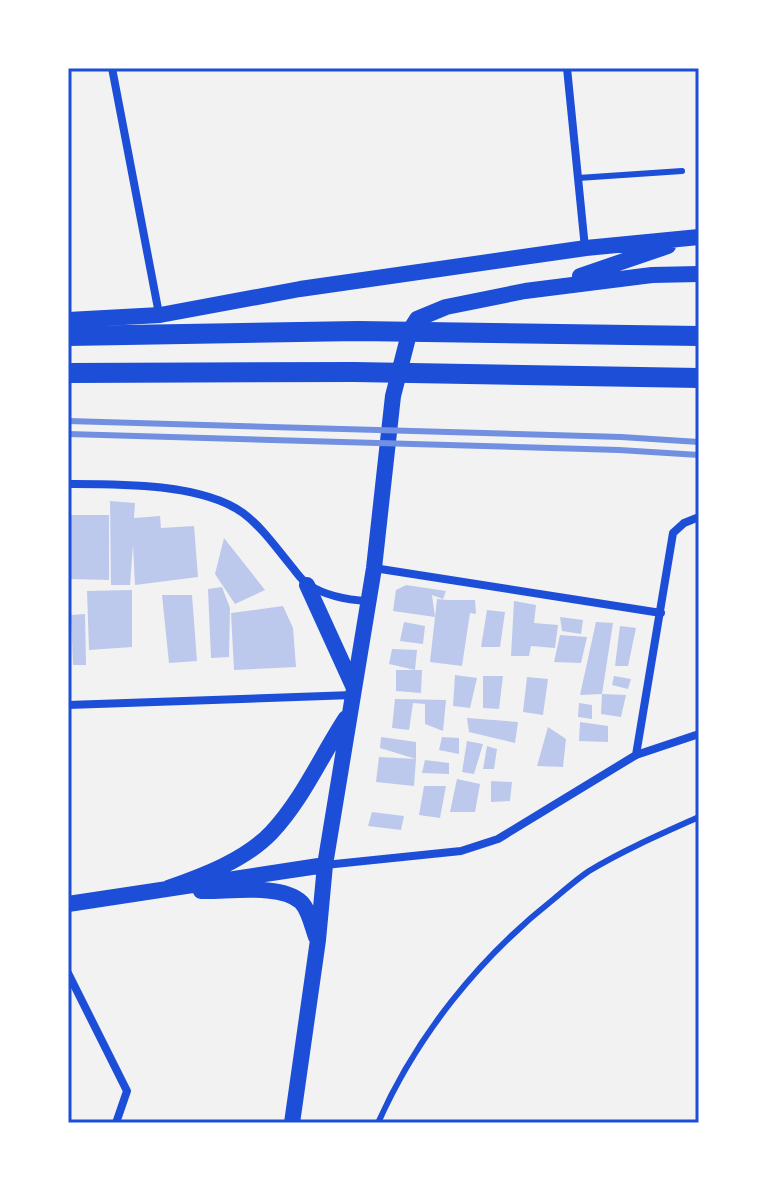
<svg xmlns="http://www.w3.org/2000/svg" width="767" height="1191" viewBox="0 0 767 1191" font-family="'Public Sans',sans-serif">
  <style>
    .building { fill: #bdc9ec }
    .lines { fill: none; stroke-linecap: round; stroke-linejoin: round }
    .service { stroke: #1d4ed8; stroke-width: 6 }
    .minor { stroke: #1d4ed8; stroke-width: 8 }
    .secondary { stroke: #1d4ed8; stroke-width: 16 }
    .trunk { stroke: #1d4ed8; stroke-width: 20 }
    .rail { stroke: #7290e2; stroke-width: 6 }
    .neatline { fill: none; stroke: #1d4ed8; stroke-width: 3 }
  </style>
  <rect width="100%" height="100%" fill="#f2f2f2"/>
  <path class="building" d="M110,501l25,2 -1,15 26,-2 1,12 33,-2 4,51 -63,8 -2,-40 -3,40h-19z
    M68,515h41v65l-41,-1z
    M224,538l41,52 -30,14 -20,-30z
    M406,585l40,6 -3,8 -11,-4 3,22 2,-18 11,1h27l1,14 -6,-1 -8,53 -32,-4 5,-45 -42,-6 3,-21z
    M222,587l8,21 -1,49 -18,1 -3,-69z
    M132,590v57l-43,3 -2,-59z
    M162,595h30l5,66 -28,2z
    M514,601l22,4 -2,18 24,2 -3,23 -24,-2 -2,10h-18z
    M283,606l10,22 3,39 -62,3 -3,-57z
    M487,610l18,2 -5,35h-19z
    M85,614l1,51h-13l-2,-50z
    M560,617l23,3 -2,14 -19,-3z
    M404,622l21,4 -2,18 -23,-3z
    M596,622l17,1 -11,71 -22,1z
    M620,626l16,2 -8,38h-13z
    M560,635l27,2 -6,26 -27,-1z
    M392,649l25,1 -2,20 -26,-6z
    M396,670h26l-1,23 -25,-2z
    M455,675l22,3 -7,30 -17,-2z
    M483,676h20l-4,33 -16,-1z
    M614,676l17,3 -3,10 -16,-4z
    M527,677l21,2 -5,36 -20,-3z
    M602,694l24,1 -5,22 -20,-3z
    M395,699l51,1 -3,31 -18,-7v-20l-12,-1 -4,27 -17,-2z
    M579,703l13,2v14l-14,-2z
    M467,718l51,4 -3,21 -46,-11z
    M580,722l28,4v16l-29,-1z
    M548,727l18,12 -3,28 -26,-1z
    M381,737l35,5v17l-36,-11z
    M442,737l17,1v16l-20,-4z
    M467,741l16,3 -9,30 -12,-2z
    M487,746l10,3 -3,20h-11z
    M379,757l37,2 -2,27 -38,-4z
    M425,760l24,3v11l-27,-1z
    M457,779l23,5 -5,28h-25z
    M491,781l21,1 -2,19 -19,1z
    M424,786h22l-6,32 -21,-3z
    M372,812l32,4 -3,14 -33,-4z"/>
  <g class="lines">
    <path class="service" d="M578,178l104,-7
      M378,1123c39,-88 101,-165 177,-225 11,-9 22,-19 34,-27 35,-21 72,-37 110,-54"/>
    <path class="minor" d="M112,68l47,246
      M567,68l18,180
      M68,484c50,0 133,-1 175,29 19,14 34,36 49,54 5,6 10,14 17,18 17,11 39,15 59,16
      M374,568l287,45
      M68,705l285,-10
      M636,755l37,-222 11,-10 15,-6
      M325,865l136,-14 37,-12 138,-84 63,-21
      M68,973l59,118 -11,32"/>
    <path class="secondary" d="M580,276l88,-30
      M68,320l92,-5 140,-26 286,-41 113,-11
      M307,585l46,101
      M168,888c35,-12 77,-28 103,-55 32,-34 50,-77 75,-115
      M201,891c27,1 80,-8 100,11 8,8 11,24 15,35
      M68,904l257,-39
      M292,1123l26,-183 7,-75 49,-297 19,-172 17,-66 7,-11 29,-12 79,-16 127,-16 47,-1"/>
    <path class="trunk" d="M68,336l290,-5 341,5
      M68,373l286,-1 345,6"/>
    <path class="rail" d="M68,421l553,16 78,5
      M68,434l551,16 80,5"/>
  </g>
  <rect width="767" height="1191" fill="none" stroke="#ffffff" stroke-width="140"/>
  <rect x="70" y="70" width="627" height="1051" class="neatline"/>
</svg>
